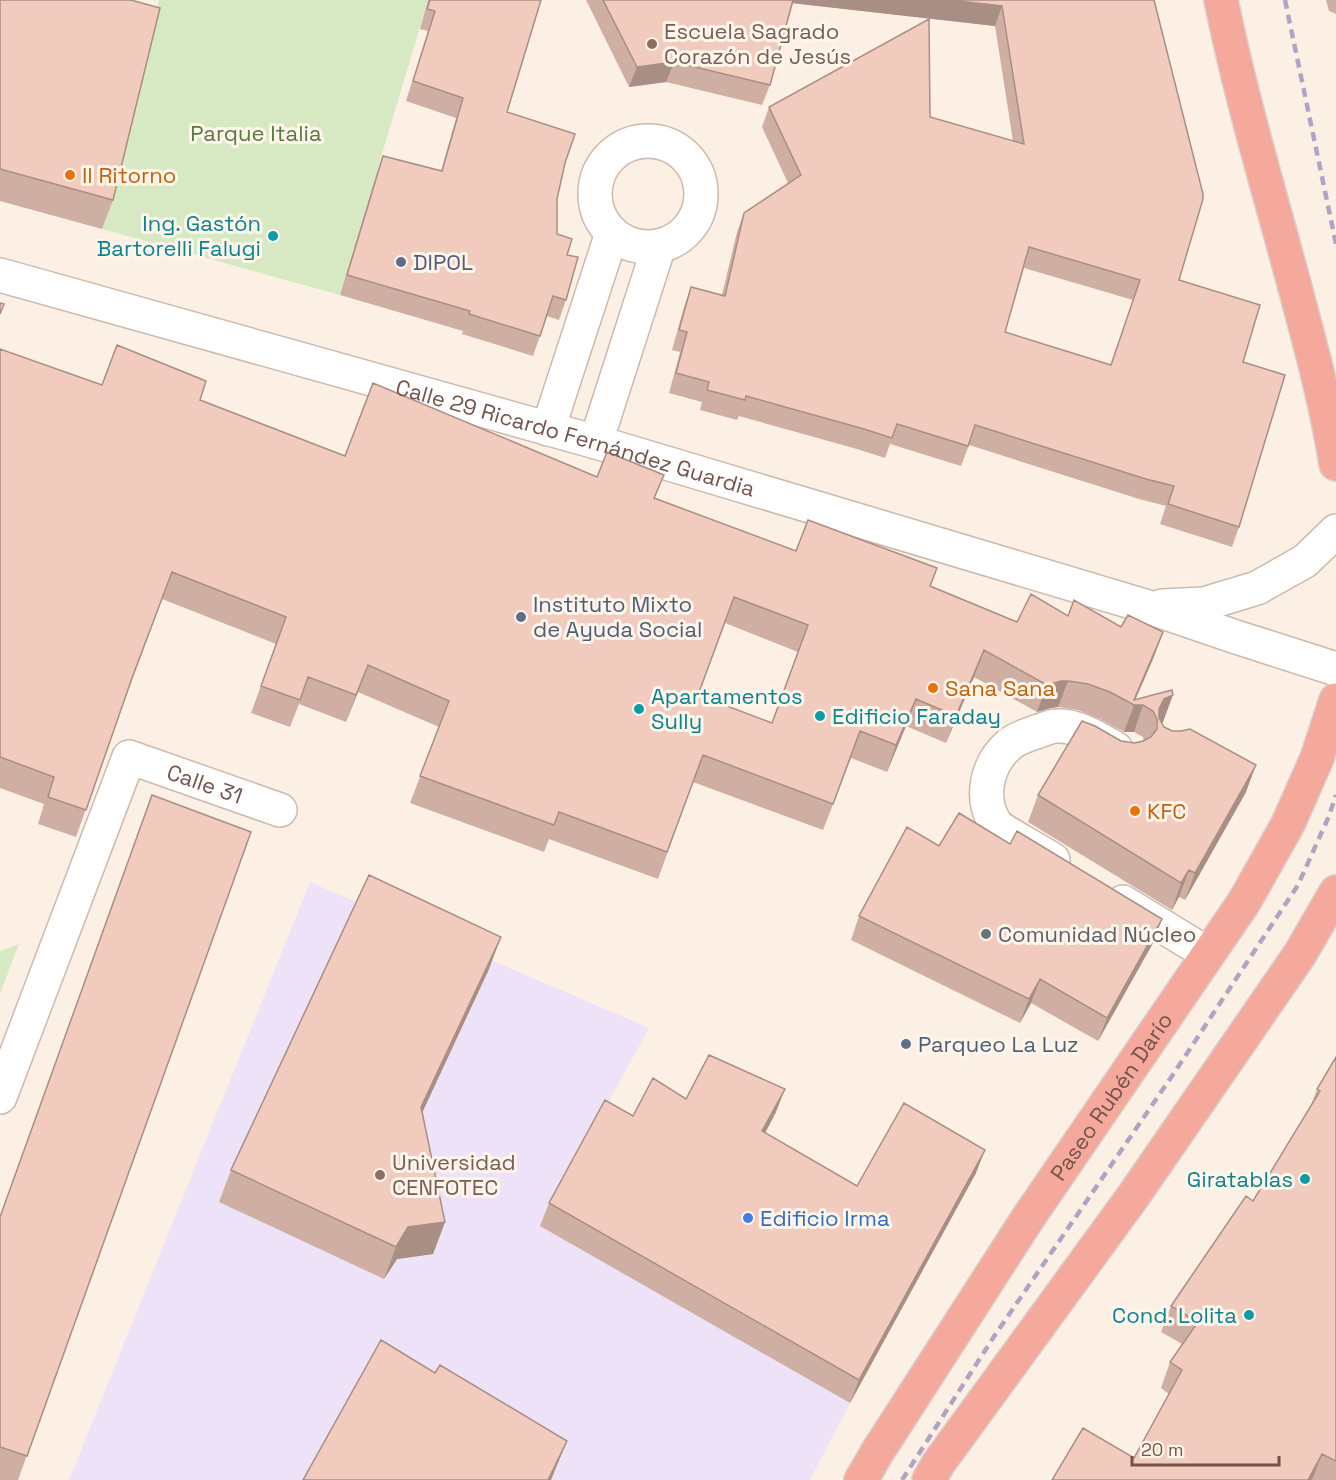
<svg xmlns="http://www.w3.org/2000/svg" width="1336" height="1480" viewBox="0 0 1336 1480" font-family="'Space Grotesk',sans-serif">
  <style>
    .education { fill: #ede2f8 }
    .green { fill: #d7e9c3 }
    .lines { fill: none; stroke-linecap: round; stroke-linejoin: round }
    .minor-casing { stroke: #cfb9ae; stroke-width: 36 }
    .highway-casing { stroke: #d8cfcc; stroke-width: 36 }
    .minor { stroke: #fff; stroke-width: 33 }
    .highway { stroke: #f5a99d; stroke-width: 33 }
    .rail { stroke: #b2a3c5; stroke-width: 4.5; stroke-dasharray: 9 6; stroke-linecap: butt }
    .wall { fill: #cfafa3; fill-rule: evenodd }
    .shaded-wall { fill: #a98e84 }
    .building { fill: #f1cbbd; stroke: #a98e84; stroke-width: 1.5; fill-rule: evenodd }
    .education-dot { fill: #8d6e63; stroke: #fff5eb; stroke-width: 2 }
    .food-dot { fill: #e8710a; stroke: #fff5eb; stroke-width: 2 }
    .culture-dot { fill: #0f9aa8; stroke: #fff5eb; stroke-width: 2 }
    .service-dot { fill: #5c6f8a; stroke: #fff5eb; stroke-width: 2 }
    .worship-dot { fill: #6b7280; stroke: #fff5eb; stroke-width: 2 }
    .shop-dot { fill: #3f7fe0; stroke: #fff5eb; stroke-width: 2 }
    .labels { text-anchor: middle; stroke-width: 6; stroke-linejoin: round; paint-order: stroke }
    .education-label { font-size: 22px; fill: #785e54; stroke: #fff5eb; text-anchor: start }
    .park-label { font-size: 22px; fill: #5a7a42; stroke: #fff5eb }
    .food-label { font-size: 22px; fill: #c56008; stroke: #fff5eb; text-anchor: start }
    .culture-label { font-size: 22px; fill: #0d838f; stroke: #fff5eb; text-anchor: end }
    .service-label { font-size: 22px; fill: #4e5e75; stroke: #fff5eb; text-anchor: start }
    .street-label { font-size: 22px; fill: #74544a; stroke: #fff5eb }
    .worship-label { font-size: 22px; fill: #5b616d; stroke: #fff5eb; text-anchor: start }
    .shop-label { font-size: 22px; fill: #366cbe; stroke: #fff5eb; text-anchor: start }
  </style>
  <rect width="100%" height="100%" fill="#fcf0e5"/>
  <path class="education" d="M310,882l339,146 -108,198 309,177 -40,77h-741z"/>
  <path class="green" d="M159,0h269l-88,295 -238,-66z
    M19,944l-19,50v-43z"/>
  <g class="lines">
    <defs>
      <g id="minor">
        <circle cx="648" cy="194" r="53"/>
        <path id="s1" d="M0,275l596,167 552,165 88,30 100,32"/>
        <path d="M548,429l64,-196"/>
        <path d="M596,442l63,-196"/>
        <path d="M1162,606l42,-2 53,-16 48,-27 31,-30"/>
        <path d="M1053,860c-10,-7 -54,-30 -58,-37 -16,-26 -8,-60 15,-79 7,-6 20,-10 29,-13 6,-2 12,-5 18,-5 21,-1 42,13 59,23"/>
        <path d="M1123,902l85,52"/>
        <path id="s2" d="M0,1097l129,-340 151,53"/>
      </g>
      <g id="highway">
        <path d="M1221,0c20,99 50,197 76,295 15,56 30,112 39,169"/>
        <path id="s3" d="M861,1480l17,-29 150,-233 216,-316 44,-78 29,-66 19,-58"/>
        <path d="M929,1480l9,-16 196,-269 166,-241 36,-62"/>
      </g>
    </defs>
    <use href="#minor" class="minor-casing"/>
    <use href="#highway" class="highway-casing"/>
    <use href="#minor" class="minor"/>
    <use href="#highway" class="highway"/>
    <path class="rail" d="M1285,0l51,244
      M902,1480l93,-145 177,-259 126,-191 31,-69 7,-21"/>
  </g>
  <path class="wall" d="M0,0l113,200 -11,29 -102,-28z
    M428,0h113l-34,112 58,51 -8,36v35l10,21 -1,45 -7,20 -12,-4 -14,40 -71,-22 1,-3 -123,-36 36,-120 7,-19 58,15 15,-53 -50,-17 22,-70 -8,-2z
    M586,0h568l25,280 64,82 -4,165 -7,20 -72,-23 6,-18 -27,-7 -170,-54 -8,21 -71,-22 -5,14 -28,-9 -118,-33 -2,4 -37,-10 2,-8 -33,-9 11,-41 -8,-2 12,-43 7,-20 31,8 15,-63 7,-19 44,-30 -26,-56 7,-20 161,10 83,24 -18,-115 -202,-23 -23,82 -8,20 -96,-23 -37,5zM1024,268l109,32 -22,65 -106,-33z
    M1326,0h10v14l-7,-3z
    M0,349l102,36 98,15 145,56 252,21 67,-2 -9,23 141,53 134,35 87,36 51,-6 53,11 42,5 -10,27 -18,41 37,-10 -9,32 -2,1 3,4 82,65 -61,108 -6,-3 -7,13 -144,-88 10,-27 83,-54 14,2 9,-2 -1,-4 -9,-5h-10l-24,-13 -22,-9 -20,-3 -7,1 -14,4 -63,-35 -28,66 -40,-17 -19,46 -36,-14 -28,72 -130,-48 -35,97 -109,-40 -5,13 -134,-49 29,-76 -81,-35 -12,30 -47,-18 -9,23 -39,-14 25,-69 -114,-45 -34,92 -52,146 -38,-13 6,-20 -44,-16zM725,623l73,29 -26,71 -74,-28z
    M251,832l-233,648h-18v-263z
    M1010,844l152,75 -9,24 -55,98 -67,-38 -11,20 -169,-83 8,-24 80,-70z
    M489,969l-67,143 23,110 -12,32 -36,5 -13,20 -165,-77 12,-32z
    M1336,1057v423h-284l82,-22 35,-64 -8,-6 9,-26 12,-18 -21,-12 10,-26 82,-105 57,-93 7,-19z
    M686,1099l90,13 -11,21 92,53 119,-13 -126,230 -310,-177 9,-23 84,-87z"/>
  <path class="shaded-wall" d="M792,0h157l53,6 -7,20 -204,-23z
    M674,62l-8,20 -37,5 8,-20z
    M1163,632l-10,27 -20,46 -1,-1z
    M984,650l-10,27 -28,66 10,-27z
    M368,665l-10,27 -12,30 10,-27z
    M1061,681h7l-10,26 -7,1 -14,4 10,-27z
    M1173,695l-10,27 -6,3 2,-16 5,-10z
    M916,699l-10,27 -19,46 9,-27z
    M1134,705h9l-9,27h-10z
    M1256,765l-10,27 -61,108 10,-27z
    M1189,870l-10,27 -7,13 9,-27z
    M1162,919l-9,24 -55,98 9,-23z
    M501,937l-12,32 -79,170 11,-32z
    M1040,979l-9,24 -11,20 9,-24z
    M785,1089l-9,23 -22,42 8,-23z
    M985,1150l-9,23 -126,230 9,-23z
    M445,1222l-12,32 -36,5 -13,20 12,-32 12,-20z
    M567,1441l-16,39h-3z
    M1322,1454l-10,26h-4z"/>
  <path class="building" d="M0,0h131l29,8 -47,192 -113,-31z
    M430,0h111l-34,112 68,22 -10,29 -8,36v35l15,5 -5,16 11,2 -12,43 -13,-4 -13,40 -71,-22 1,-3 -123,-36 36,-119 59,15 21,-73 -50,-17 22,-70 -8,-2z
    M603,0h190l-23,85 -96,-23 -37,5z
    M949,0h205l49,194v5l-24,81 81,25 -17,57 42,13 -46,152 -71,-23 6,-18 -28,-7 -171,-54 -7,21 -71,-22 -5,14 -28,-9 -118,-33 -1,4 -38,-10 2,-8 -33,-9 11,-41 -8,-2 12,-43 34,9 19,-83 57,-38 -32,-68 160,-88 1,98 94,27 -22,-138zM1029,247l111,33 -29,85 -106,-33z
    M0,303l4,1 -4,10z
    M117,345l89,36 -6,19 145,56 28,-73 224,94 10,-25 57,23 -10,23 142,53 12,-31 129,48 -7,18 87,36 14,-28 37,22 6,-16 47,27 7,-12 35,17 -29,68 38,-10 1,5 -9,4 -5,10v9l5,9 8,4h9l9,-2 66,36 -61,108 -6,-3 -8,13 -143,-88 44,-74 13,5 26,15 14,2 8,-2 8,-4 6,-8v-10l-4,-8 -10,-6h-9l-24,-13 -22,-8 -20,-3h-7l-14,4 -63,-35 -28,66 -40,-17 -20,46 -36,-14 -27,73 -130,-49 -36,97 -108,-40 -5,13 -134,-49 29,-75 -81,-36 -12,30 -48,-18 -8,23 -39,-14 25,-69 -114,-45 -40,106 -46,132 -38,-13 6,-20 -54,-20v-408l102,36zM734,597l74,28 -36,98 -74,-28z
    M152,795l99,37 -224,624 -27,-9v-230z
    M959,813l51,31 7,-13 145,88 -55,99 -67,-39 -11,20 -170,-83 48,-89 32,19z
    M369,875l132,62 -80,170 24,115 -37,5 -12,20 -165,-77z
    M709,1055l76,34 -23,42 95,55 47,-83 81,47 -126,230 -310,-177 56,-103 28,16 20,-38 33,21z
    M1336,1057v404l-14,-7 -14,26h-256l31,-52 51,30 48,-88 -12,-8 28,-40 -27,-16 75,-110 7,5 67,-110 -3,-2z
    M381,1340l54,33 5,-8 127,76 -19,39h-245z"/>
  <g class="education-dot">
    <circle cx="652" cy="44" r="6"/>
    <circle cx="380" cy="1175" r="6"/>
  </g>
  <g class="food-dot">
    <circle cx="70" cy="175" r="6"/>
    <circle cx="933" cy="688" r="6"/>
    <circle cx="1135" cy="811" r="6"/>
  </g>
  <g class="culture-dot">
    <circle cx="273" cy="236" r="6"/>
    <circle cx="639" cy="709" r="6"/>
    <circle cx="820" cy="716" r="6"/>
    <circle cx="1305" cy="1179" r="6"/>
    <circle cx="1249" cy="1315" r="6"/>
  </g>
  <g class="service-dot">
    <circle cx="401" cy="262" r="6"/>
    <circle cx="521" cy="617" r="6"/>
    <circle cx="906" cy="1044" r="6"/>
  </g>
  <circle class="worship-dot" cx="986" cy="934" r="6"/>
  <circle class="shop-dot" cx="748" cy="1218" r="6"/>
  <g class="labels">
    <g class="education-label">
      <text x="664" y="39">Escuela Sagrado<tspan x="664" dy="25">Corazón de Jesús</tspan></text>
      <text x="392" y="1170">Universidad<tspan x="392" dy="25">CENFOTEC</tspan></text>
    </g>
    <g class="park-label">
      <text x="256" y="141">Parque Italia</text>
    </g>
    <g class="food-label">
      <text x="82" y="183">Il Ritorno</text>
      <text x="945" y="696">Sana Sana</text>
      <text x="1147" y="819">KFC</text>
    </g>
    <g class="culture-label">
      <text x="261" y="231">Ing. Gastón<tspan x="261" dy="25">Bartorelli Falugi</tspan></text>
      <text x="651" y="704" text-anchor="start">Apartamentos<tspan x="651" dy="25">Sully</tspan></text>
      <text x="832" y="724" text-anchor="start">Edificio Faraday</text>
      <text x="1293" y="1187">Giratablas</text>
      <text x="1237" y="1323">Cond. Lolita</text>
    </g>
    <g class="service-label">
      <text x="413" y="270">DIPOL</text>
      <text x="533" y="612">Instituto Mixto<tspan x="533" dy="25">de Ayuda Social</tspan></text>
      <text x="918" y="1052">Parqueo La Luz</text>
    </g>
    <g class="street-label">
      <text dy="8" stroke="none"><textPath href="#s1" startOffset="598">Calle 29 Ricardo Fernández Guardia</textPath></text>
      <text dy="8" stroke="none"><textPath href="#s2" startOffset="444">Calle 31</textPath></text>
      <text dy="8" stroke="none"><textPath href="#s3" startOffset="458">Paseo Rubén Darío</textPath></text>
    </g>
    <g class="worship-label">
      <text x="998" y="942">Comunidad Núcleo</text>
    </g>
    <g class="shop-label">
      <text x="760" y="1226">Edificio Irma</text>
    </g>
  </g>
  <path d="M1132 1456v9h147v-9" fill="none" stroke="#74544a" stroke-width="3"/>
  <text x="1141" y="1456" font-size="18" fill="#74544a" stroke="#fff5eb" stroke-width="4.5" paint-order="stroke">20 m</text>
</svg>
